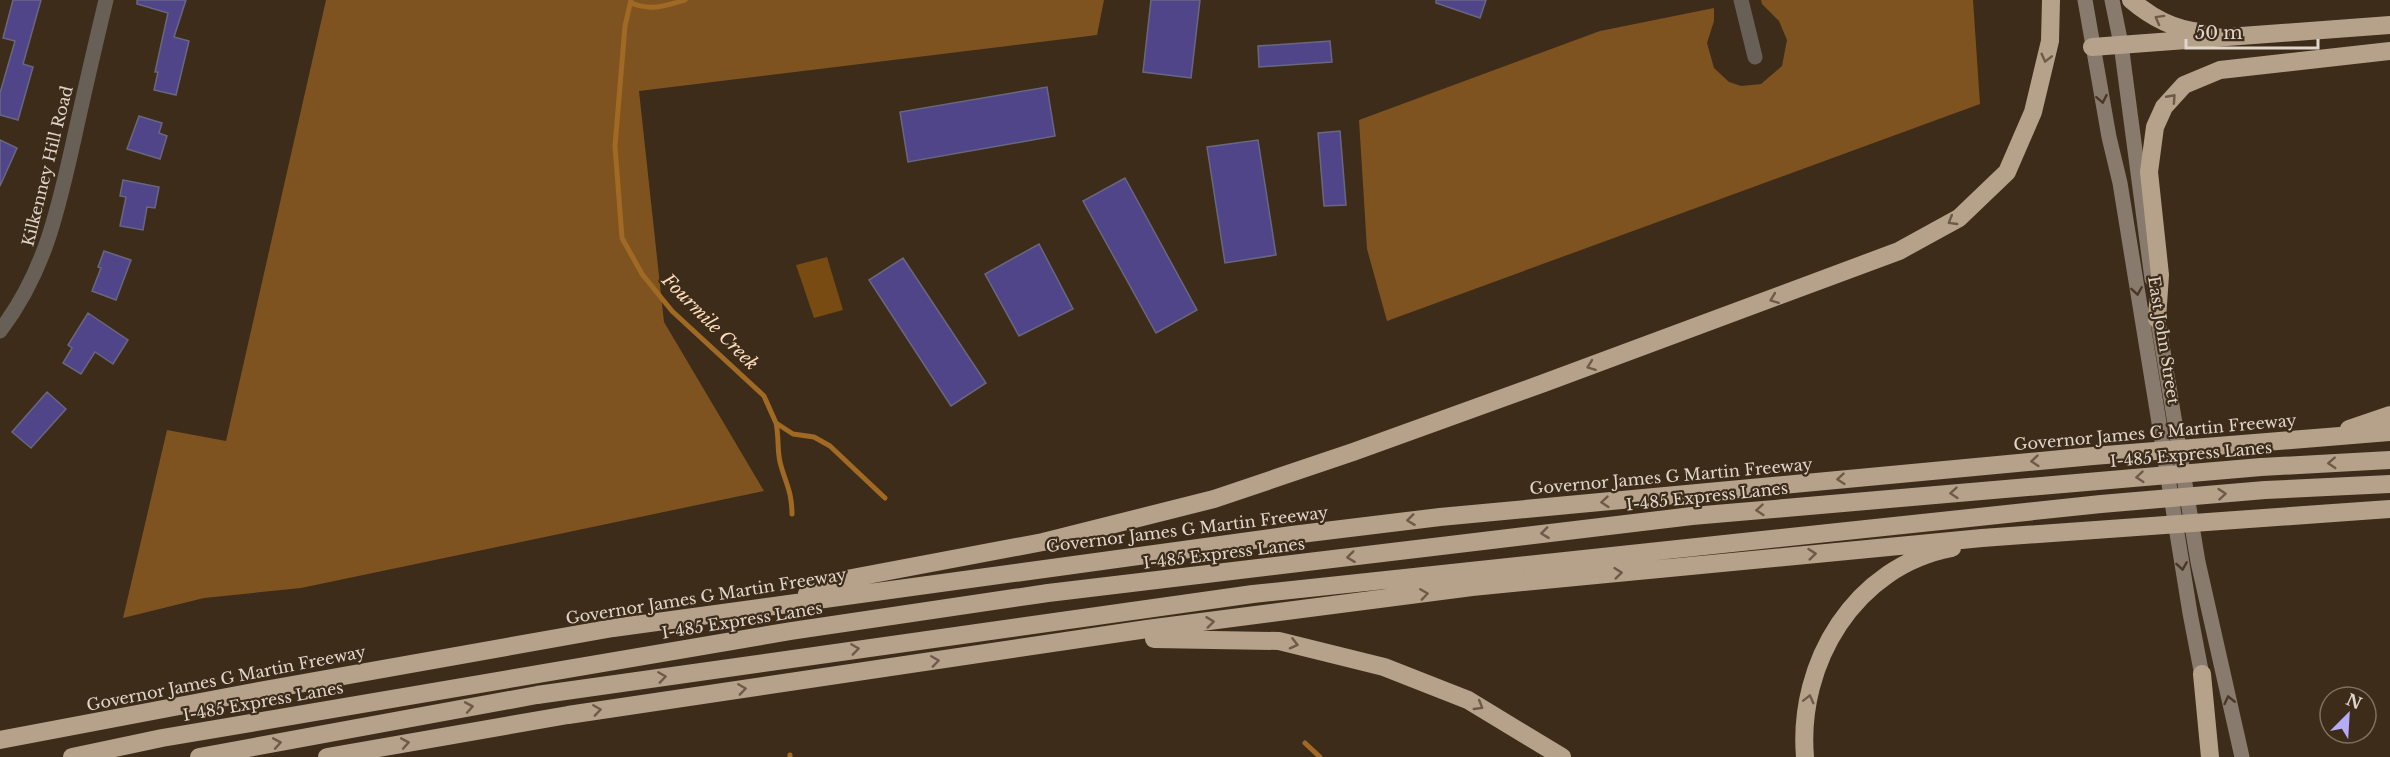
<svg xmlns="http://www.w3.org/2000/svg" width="2390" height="757" viewBox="0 0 2390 757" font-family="'Libre Baskerville',serif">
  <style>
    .green { fill: #774b11 }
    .forest { fill: #7e5320 }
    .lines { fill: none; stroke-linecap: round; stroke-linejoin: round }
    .stream { stroke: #a06924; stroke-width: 5 }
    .building { fill: #504589; stroke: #696780; stroke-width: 1.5 }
    .street { stroke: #686057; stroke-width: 15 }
    .secondary { stroke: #887a6c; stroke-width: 15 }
    .highway { stroke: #b6a18b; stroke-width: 18 }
    .oneway { stroke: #6d5b47 }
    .oneway2 { stroke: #483825 }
    .labels { text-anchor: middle; stroke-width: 4.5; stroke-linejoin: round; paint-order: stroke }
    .street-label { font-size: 16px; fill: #e0d5ca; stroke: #3d2c19 }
    .water-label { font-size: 18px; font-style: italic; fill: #fbdbbb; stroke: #3d2c19 }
  </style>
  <rect width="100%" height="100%" fill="#3d2c19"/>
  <path class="green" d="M827,257l16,53 -29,8 -18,-53z"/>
  <path class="forest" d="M326,0h778l-7,35 -458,56 25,231 100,169 -463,97 -97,10 -81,20 44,-188 59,11z
    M1761,0h212l7,104 -593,217 -20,-72 -8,-129 241,-89 114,-23v13l-7,22 7,25 15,14 12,4 20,-2 21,-18 5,-26 -8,-19 -17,-17z"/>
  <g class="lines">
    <path class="stream" d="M631,0l-6,26 -10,120 7,92 20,36 30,37 92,85 12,27 17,11 21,3 16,9 55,52
      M631,3c20,8 34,3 54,-3
      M776,423c3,13 1,26 4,39 5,20 12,29 12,52
      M1305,743l15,14
      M790,757v-2"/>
  </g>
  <path class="building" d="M13,0h28l-18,64 10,3 -15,53 -18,-5v-22l15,-52 -12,-3z
    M137,0h49l-12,37 15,4 -13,54 -22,-5 4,-18h-3l13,-59 -31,-9z
    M1151,0h49l-9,78 -48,-6z
    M1436,0h50l-6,18 -44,-15z
    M1330,41l2,21 -73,5 -1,-21z
    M1047,87l8,49 -147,26 -8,-50z
    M139,116l23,7 -3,10 8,3 -7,23 -33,-10z
    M1340,131l6,74 -22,1 -6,-73z
    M0,140l17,8 -17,38z
    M1258,140l18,115 -51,8 -18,-116z
    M1125,178l72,132 -41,23 -73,-132z
    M123,180l36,7 -4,21 -8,-1 -4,23 -23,-4 6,-29 -6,-1z
    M1039,244l34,65 -54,27 -34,-62z
    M104,251l27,9 -15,40 -24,-9 9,-23 -3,-1z
    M903,258l83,125 -35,23 -82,-126z
    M88,313l40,27 -15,24 -18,-12 -14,22 -18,-11 9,-15 -4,-3z
    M47,392l19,17 -35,39 -19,-16z"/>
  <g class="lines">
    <path class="street" d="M1741,0l14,57
      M0,331c45,-59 58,-121 74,-192 10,-46 21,-93 32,-139"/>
    <path class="secondary" d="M2085,0l24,137 11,46 70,430 14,73
      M2112,0l9,44 31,235
      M2156,309l42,253 44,195"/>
    <path class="highway" d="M2131,0c21,18 42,29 69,32
      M2092,47l298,-22
      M2157,319l3,-44 -11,-103 6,-45 9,-20 20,-22 36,-15 170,-19
      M2349,429l41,-14
      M807,594l29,-13 207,-39 171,-43 139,-47 191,-69 355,-132 60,-33 48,-46 26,-60 17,-71 1,-41
      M1154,639l125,2 105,26 84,33 94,57
      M2202,674l8,83
      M0,740l248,-47 365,-65 679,-93 148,-18 653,-61 297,-24
      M72,757l90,-19 629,-107 257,-38 644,-77 569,-49 129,-7
      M199,757l338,-62 716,-101 848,-90 164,-14 125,-6
      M327,757l241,-42 579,-86 325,-42 510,-49 408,-29
      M1805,757c-8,-94 50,-191 147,-209"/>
  </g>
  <defs><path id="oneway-chevron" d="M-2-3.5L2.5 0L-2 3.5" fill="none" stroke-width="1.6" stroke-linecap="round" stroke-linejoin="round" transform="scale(1.5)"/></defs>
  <g class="oneway">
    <use href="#oneway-chevron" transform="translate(2159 19) rotate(-151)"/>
    <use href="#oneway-chevron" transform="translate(2046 58) rotate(104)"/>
    <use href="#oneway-chevron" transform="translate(2172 98) rotate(-48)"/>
    <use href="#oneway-chevron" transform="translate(1952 221) rotate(149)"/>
    <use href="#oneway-chevron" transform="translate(1774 299) rotate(159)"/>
    <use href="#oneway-chevron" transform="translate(1591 366) rotate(160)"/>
    <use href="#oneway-chevron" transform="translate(2035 461) rotate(175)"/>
    <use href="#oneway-chevron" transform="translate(2332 463) rotate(177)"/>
    <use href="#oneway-chevron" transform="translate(2140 477) rotate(175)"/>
    <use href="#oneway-chevron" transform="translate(1841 479) rotate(175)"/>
    <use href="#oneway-chevron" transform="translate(1954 493) rotate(175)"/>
    <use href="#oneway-chevron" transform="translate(2222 494) rotate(-5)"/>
    <use href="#oneway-chevron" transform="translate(1605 502) rotate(175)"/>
    <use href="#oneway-chevron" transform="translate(1760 510) rotate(175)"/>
    <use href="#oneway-chevron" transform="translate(1411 520) rotate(173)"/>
    <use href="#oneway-chevron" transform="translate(1545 533) rotate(173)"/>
    <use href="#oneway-chevron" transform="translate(1812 554) rotate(-6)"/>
    <use href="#oneway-chevron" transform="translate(1351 557) rotate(173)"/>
    <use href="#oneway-chevron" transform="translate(1618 573) rotate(-6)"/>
    <use href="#oneway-chevron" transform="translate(1424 594) rotate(-8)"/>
    <use href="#oneway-chevron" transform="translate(1210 622) rotate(-7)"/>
    <use href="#oneway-chevron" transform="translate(1294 644) rotate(14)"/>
    <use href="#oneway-chevron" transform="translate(855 649) rotate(-8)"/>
    <use href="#oneway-chevron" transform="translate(935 661) rotate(-8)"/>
    <use href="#oneway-chevron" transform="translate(662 677) rotate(-8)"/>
    <use href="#oneway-chevron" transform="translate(742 689) rotate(-8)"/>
    <use href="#oneway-chevron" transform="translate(1809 699) rotate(-76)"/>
    <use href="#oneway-chevron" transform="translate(1479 706) rotate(31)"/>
    <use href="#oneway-chevron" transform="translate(469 707) rotate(-10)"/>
    <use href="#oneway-chevron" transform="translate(597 710) rotate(-8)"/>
    <use href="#oneway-chevron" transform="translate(277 743) rotate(-10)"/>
    <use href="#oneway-chevron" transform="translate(405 743) rotate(-10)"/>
  </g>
  <g class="oneway2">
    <use href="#oneway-chevron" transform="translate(2102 99) rotate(79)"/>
    <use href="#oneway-chevron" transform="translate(2137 291) rotate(81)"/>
    <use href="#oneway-chevron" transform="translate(2182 566) rotate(81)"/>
    <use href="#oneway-chevron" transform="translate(2229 700) rotate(-103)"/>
  </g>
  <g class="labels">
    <g class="street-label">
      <text transform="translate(47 166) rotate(-76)" y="6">Kilkenney Hill Road</text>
      <text transform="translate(2164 340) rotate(81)" y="6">East John Street</text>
      <text transform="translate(2155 432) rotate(-5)" y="6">Governor James G Martin Freeway</text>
      <text transform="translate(2191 454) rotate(-5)" y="6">I-485 Express Lanes</text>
      <text transform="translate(1671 476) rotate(-5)" y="6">Governor James G Martin Freeway</text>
      <text transform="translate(1707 496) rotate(-6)" y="6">I-485 Express Lanes</text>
      <text transform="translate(1187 529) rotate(-7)" y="6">Governor James G Martin Freeway</text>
      <text transform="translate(1224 553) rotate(-7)" y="6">I-485 Express Lanes</text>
      <text transform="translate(706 596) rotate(-9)" y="6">Governor James G Martin Freeway</text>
      <text transform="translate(742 620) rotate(-9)" y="6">I-485 Express Lanes</text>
      <text transform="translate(226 678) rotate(-11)" y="6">Governor James G Martin Freeway</text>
      <text transform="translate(263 701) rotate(-10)" y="6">I-485 Express Lanes</text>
    </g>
    <g class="water-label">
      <text transform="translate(710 322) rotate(45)" y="6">Fourmile Creek</text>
    </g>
  </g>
  <g transform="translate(2348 715) rotate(24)"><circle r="28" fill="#3d2c19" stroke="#7e7060" stroke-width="1.5"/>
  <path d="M0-4.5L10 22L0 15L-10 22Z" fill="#b4acf9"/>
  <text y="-9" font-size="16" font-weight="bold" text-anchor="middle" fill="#e0d5ca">N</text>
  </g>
  <path d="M2186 39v9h132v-9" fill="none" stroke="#e0d5ca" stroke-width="3"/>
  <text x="2195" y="39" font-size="18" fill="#e0d5ca" stroke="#3d2c19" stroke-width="4.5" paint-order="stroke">50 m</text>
</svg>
